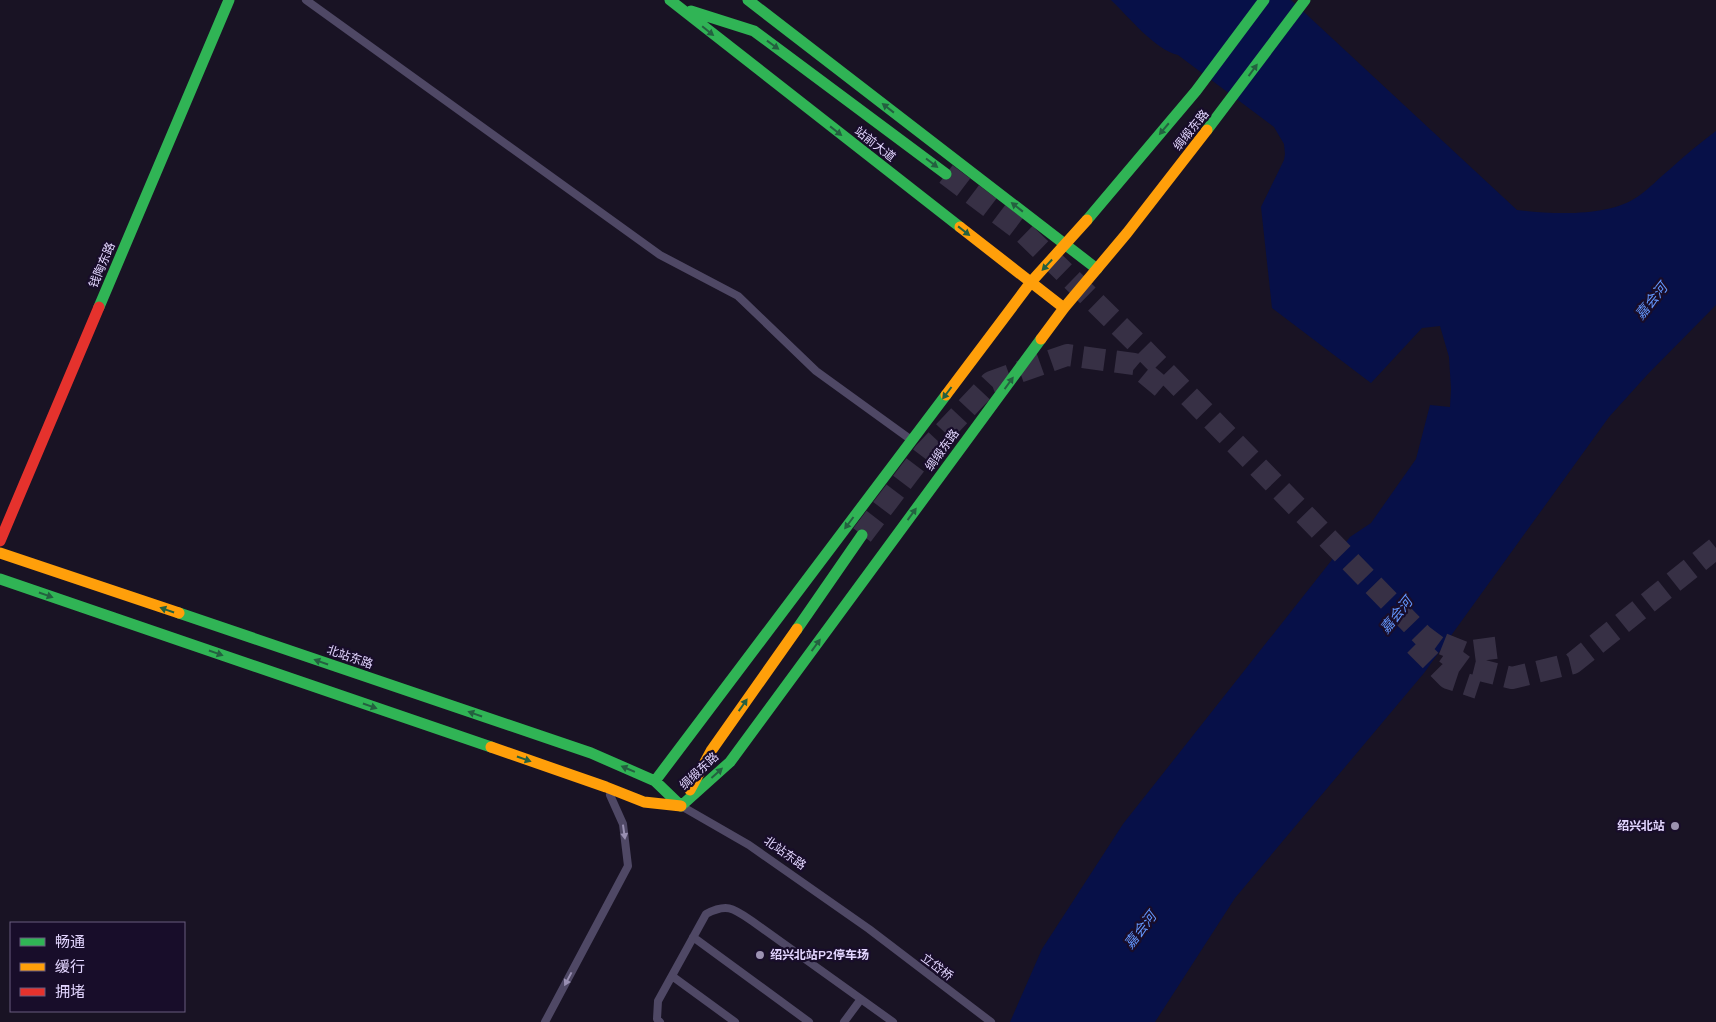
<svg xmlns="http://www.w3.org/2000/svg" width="1716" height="1022" viewBox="0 0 1716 1022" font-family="'Nunito Sans','Noto Sans SC',sans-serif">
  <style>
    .water { fill: #071048 }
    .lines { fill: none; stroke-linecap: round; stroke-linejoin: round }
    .secondary-tunnel { stroke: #373045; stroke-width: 22; stroke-dasharray: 22 11; stroke-linecap: butt }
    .lane { stroke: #4f4865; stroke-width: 8 }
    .fast { stroke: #30b455; stroke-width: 11 }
    .slow { stroke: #ff9f0a; stroke-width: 11 }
    .jam { stroke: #e5322d; stroke-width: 11 }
    .oneway { fill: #246040 }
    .oneway2 { fill: #998fb2 }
    .poi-dot { fill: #9c92b2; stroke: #180d2a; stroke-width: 2 }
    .labels { text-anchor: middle; stroke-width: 4.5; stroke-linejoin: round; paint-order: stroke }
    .street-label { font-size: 12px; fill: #e3d6ff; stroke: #180d2a }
    .poi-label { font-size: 12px; font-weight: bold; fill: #e3d6ff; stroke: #180d2a; text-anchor: end }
    .water-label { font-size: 14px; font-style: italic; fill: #6498ff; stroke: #180d2a }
  </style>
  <rect width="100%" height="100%" fill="#191324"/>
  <path class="water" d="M1111,0h180l226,210c35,4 93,8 123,-15 10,-7 19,-17 29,-25 15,-14 31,-27 47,-39v174l-69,70 -38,42 -185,256 -189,225 -80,124h-145l32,-73 81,-125 227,-287 21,-14 45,-64 14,-54 20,2 1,-18 -2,-32 -9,-31 -18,2 -51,55 -99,-75 -11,-101 23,-47 1,-6 -1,-10 -10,-17 -96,-72c-23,-5 -50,-39 -67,-55z"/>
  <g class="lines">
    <path class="secondary-tunnel" d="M946,174l78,59 119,116 280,287 41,30 48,12 61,-15 143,-115
      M862,535l63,-83 66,-70 76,-27 67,9 31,26
      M1443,644l20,8 39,-5
      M1415,645l33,33 30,10"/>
    <path class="lane" d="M306,0l354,255 78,41 78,75 94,68
      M683,807l66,38 120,84 122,93
      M693,937l116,85
      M672,976l63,46
      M545,1022l83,-156 -5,-42 -13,-29
      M660,1022l-3,-3 1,-18 48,-87c21,-11 27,-6 46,7l141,101
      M844,1022l17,-23"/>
    <path class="fast" d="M670,0l290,227
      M748,0l349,269
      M691,11l63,20 192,143
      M1207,130l98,-130
      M1087,220l109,-129 68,-91
      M99,307l130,-307
      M0,579l491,168
      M179,613l412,140 64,28 26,25
      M797,629l65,-94
      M655,781l291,-386
      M681,806l49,-44 311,-423"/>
    <path class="slow" d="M960,227l104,81
      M1041,339l23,-31 63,-75 80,-103
      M946,395l85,-113 56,-62
      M0,553l179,60
      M491,747l115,40 38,15 37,4
      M690,790l21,-39 86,-122"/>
    <path class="jam" d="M0,541l99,-234"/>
  </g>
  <defs><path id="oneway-solid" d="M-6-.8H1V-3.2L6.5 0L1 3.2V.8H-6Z" transform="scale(1.25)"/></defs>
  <g class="oneway">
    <use href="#oneway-solid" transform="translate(708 31) rotate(39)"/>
    <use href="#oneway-solid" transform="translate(773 45) rotate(36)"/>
    <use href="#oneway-solid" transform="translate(1253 70) rotate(-54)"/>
    <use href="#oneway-solid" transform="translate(888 108) rotate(-142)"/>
    <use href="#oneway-solid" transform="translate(1164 129) rotate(130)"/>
    <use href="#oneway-solid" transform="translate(836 131) rotate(38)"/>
    <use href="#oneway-solid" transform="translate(932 163) rotate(37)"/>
    <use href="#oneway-solid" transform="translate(1017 207) rotate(-142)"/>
    <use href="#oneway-solid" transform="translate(964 231) rotate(38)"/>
    <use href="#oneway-solid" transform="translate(1047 265) rotate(133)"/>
    <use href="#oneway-solid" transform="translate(1009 383) rotate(-54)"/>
    <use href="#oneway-solid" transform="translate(947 393) rotate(127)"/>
    <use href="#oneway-solid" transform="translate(912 514) rotate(-54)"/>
    <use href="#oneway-solid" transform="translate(849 523) rotate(127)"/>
    <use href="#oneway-solid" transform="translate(46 595) rotate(19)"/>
    <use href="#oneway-solid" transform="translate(167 610) rotate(-161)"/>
    <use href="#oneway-solid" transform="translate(816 645) rotate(-54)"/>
    <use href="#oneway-solid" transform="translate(216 653) rotate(19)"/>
    <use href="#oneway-solid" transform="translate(321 662) rotate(-161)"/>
    <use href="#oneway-solid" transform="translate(743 705) rotate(-55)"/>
    <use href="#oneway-solid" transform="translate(370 706) rotate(19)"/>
    <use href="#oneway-solid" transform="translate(475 714) rotate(-161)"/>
    <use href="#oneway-solid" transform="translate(524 759) rotate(19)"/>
    <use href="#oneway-solid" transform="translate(628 769) rotate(-157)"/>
    <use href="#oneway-solid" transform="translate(717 773) rotate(-42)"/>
  </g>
  <g class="oneway2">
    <use href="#oneway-solid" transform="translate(624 832) rotate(82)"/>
    <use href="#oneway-solid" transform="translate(568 979) rotate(118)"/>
  </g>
  <g class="poi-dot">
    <circle cx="1675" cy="826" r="5"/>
    <circle cx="760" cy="955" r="5"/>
  </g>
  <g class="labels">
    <g class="street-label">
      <text transform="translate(1191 130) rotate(-51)" y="4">绸缎东路</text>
      <text transform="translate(875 144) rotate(38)" y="4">站前大道</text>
      <text transform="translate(102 265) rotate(-67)" y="4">钱陶东路</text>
      <text transform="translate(942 450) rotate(-54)" y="4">绸缎东路</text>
      <text transform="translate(350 657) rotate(19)" y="4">北站东路</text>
      <text transform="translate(699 771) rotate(-43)" y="4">绸缎东路</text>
      <text transform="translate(785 853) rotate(35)" y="4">北站东路</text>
      <text transform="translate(937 967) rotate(37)" y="4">立岱桥</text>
    </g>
    <g class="poi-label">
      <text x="1665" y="830">绍兴北站</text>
      <text x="770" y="959" text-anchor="start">绍兴北站P2停车场</text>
    </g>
    <g class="water-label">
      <text transform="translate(1651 301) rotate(-51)" y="5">嘉会河</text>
      <text transform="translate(1396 615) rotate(-51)" y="5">嘉会河</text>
      <text transform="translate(1140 930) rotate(-52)" y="5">嘉会河</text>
    </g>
  </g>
  <rect x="10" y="922" width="175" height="90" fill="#180d2a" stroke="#695d7f"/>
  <rect x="20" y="938" width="25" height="8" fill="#30b455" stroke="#695d7f"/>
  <text x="55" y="947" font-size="15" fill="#e3d6ff">畅通</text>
  <rect x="20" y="963" width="25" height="8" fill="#ff9f0a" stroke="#695d7f"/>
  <text x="55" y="972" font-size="15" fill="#e3d6ff">缓行</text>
  <rect x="20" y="988" width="25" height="8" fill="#e5322d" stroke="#695d7f"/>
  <text x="55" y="997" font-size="15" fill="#e3d6ff">拥堵</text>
</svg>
